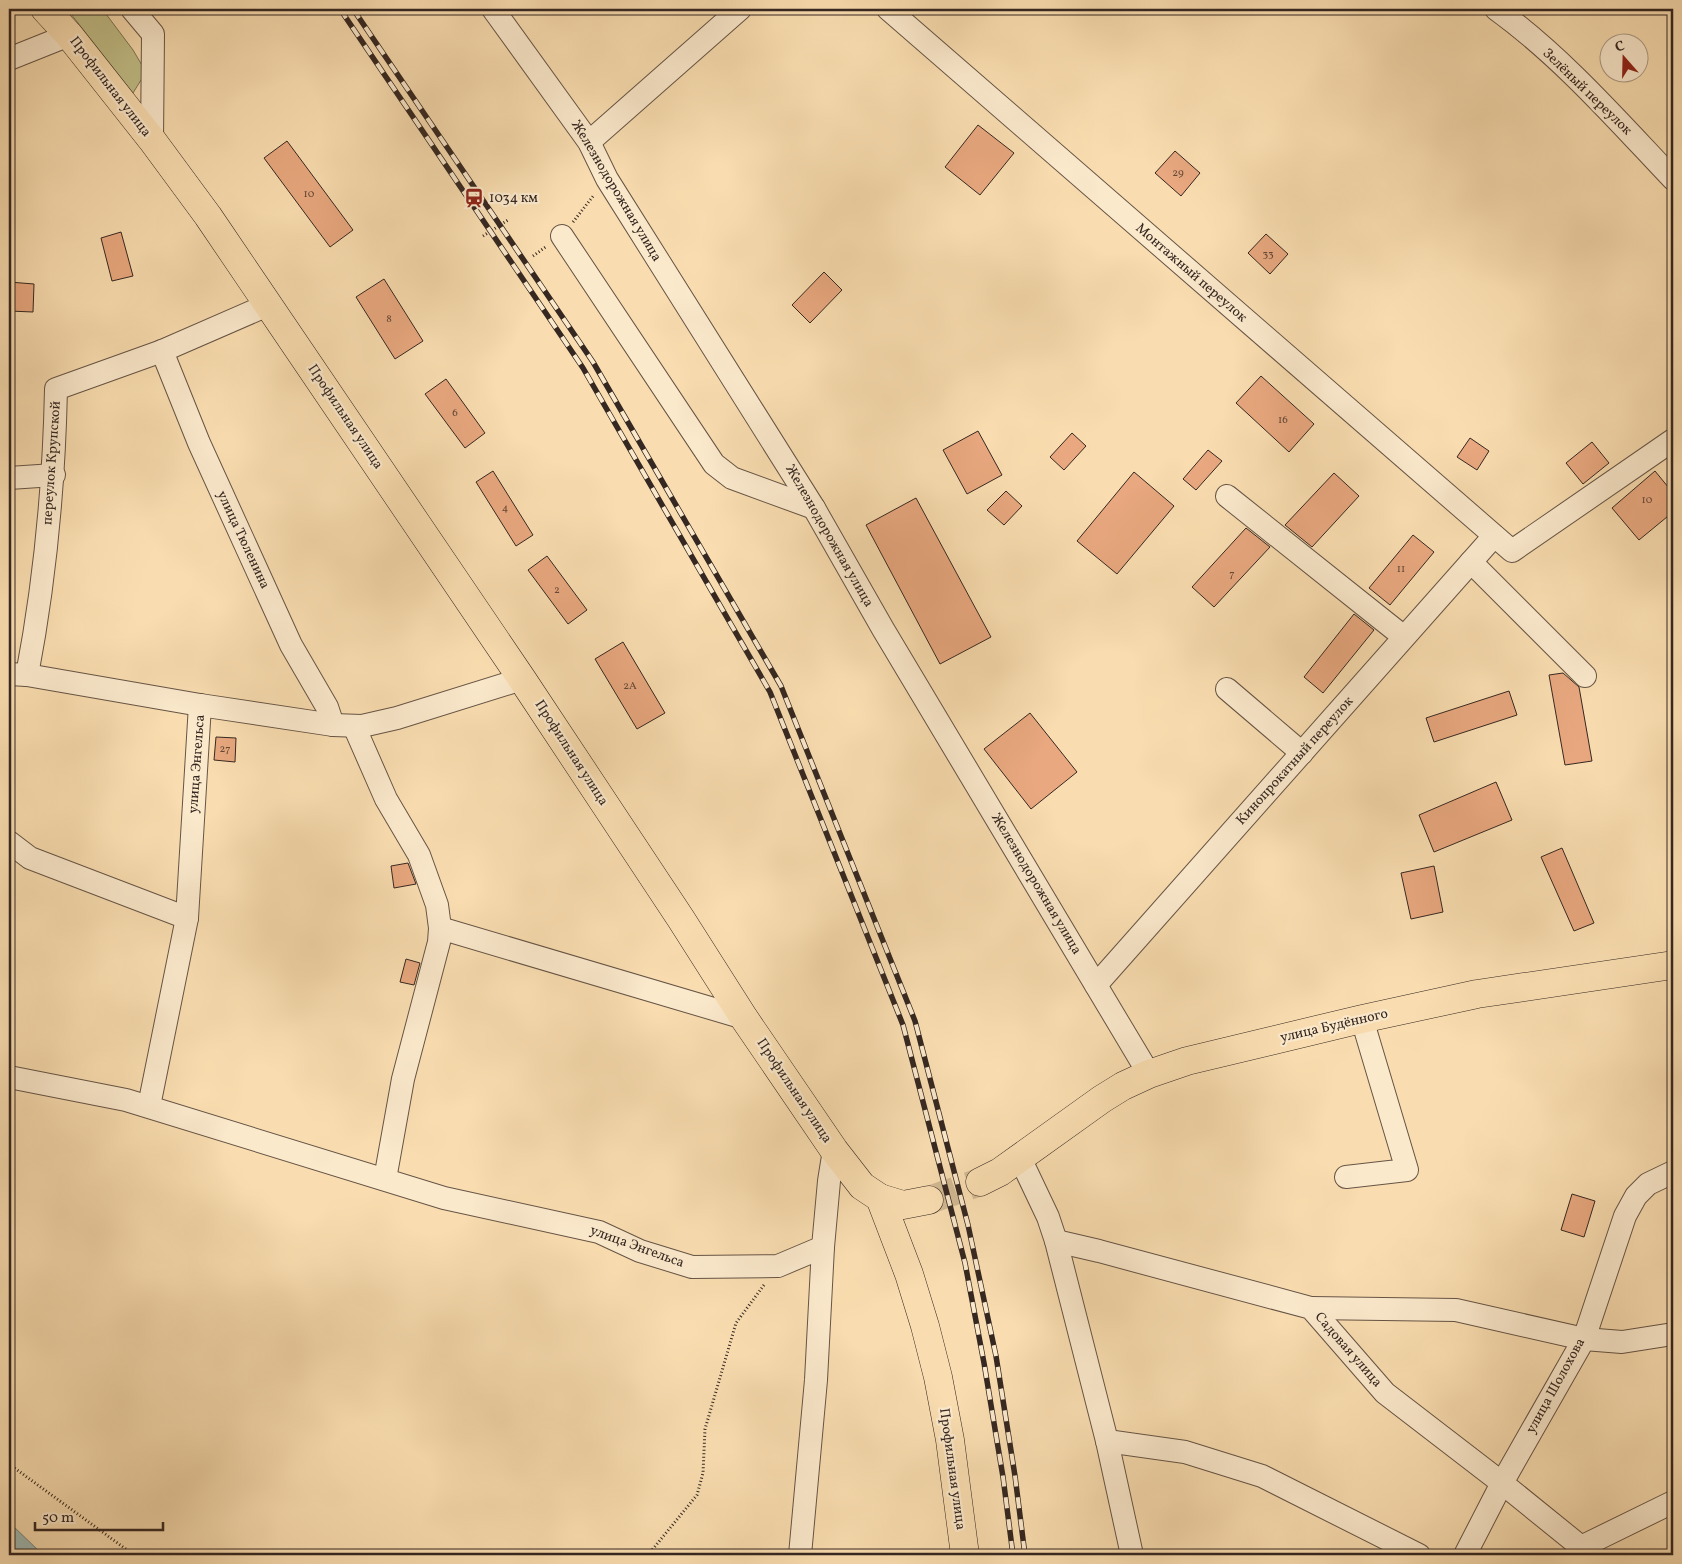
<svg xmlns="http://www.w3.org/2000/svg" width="1682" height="1564" font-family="Vollkorn,serif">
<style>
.green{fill:#c2bf88;stroke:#7c7354}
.water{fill:#a0bab4;stroke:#757f79}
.building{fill:#e9a87f;stroke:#352721}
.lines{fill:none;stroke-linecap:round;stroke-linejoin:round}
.major-tunnel{stroke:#d2b993;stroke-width:28;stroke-dasharray:28 14;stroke-linecap:butt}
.minor-casing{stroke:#665445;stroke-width:24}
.major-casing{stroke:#352721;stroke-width:29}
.path{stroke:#352721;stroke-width:3;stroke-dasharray:1 2.5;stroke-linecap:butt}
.minor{stroke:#fbe9cc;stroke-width:22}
.major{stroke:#f9ddb0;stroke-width:28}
.rail-casing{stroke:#352721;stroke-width:5.5}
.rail{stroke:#fbe9cc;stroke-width:4;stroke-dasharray:11;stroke-linecap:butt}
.labels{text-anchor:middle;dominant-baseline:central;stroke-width:4.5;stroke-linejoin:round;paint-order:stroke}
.number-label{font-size:11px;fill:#624738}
.street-label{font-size:14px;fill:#352721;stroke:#fbe9cc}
.poi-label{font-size:14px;fill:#352721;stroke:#fbe9cc;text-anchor:start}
</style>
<rect width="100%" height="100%" fill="#f9ddb0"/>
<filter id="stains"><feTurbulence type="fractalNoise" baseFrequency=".004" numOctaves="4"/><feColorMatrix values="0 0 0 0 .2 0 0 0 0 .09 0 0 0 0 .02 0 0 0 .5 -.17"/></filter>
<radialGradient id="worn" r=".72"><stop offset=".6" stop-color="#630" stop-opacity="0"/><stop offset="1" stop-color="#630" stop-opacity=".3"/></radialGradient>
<path class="green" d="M67,9H102L106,14L133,50L146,72L133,93Z"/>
<path class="water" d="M9,1522L43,1555H9Z"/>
<g class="building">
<path d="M978,125L1014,153L980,195L945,167Z"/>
<path d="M287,141L353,230L330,247L264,158Z"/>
<path d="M1175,151L1200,173L1181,196L1155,173Z"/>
<path d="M121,232L133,276L112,281L101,238Z"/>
<path d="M1266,234L1288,254L1270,274L1248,253Z"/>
<path d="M824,272L842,290L810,323L792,305Z"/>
<path d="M384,279L423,341L395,359L356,297Z"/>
<path d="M9,282L34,284L33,312L9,311Z"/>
<path d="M1261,376L1314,424L1289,452L1236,403Z"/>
<path d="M446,379L485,433L465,448L425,394Z"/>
<path d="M978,431L1002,475L967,494L943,450Z"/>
<path d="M1072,433L1086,446L1064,470L1050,457Z"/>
<path d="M1470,438L1489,451L1477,470L1457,457Z"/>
<path d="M1592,442L1609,463L1583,484L1566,463Z"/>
<path d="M1208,450L1222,461L1196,490L1183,479Z"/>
<path d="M493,471L533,535L516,546L476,482Z"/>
<path d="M1655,471L1673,493V512L1639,540L1612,508Z"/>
<path d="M1134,472L1174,506L1117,574L1077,541Z"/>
<path d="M1334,473L1359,496L1312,547L1285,525Z"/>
<path d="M1006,491L1022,506L1004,525L987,510Z"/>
<path d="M916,498L991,637L940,664L866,525Z"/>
<path d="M1246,528L1270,547L1214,607L1192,587Z"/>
<path d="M1413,535L1434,552L1390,605L1369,588Z"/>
<path d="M547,556L587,610L568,624L528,570Z"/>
<path d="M1354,614L1374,630L1323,693L1304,677Z"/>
<path d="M623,642L665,713L637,729L595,659Z"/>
<path d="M1563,673L1579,687L1592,761L1565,765L1549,675Z"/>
<path d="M1509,691L1517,715L1434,742L1426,718Z"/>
<path d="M1030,713L1077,772L1031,809L984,749Z"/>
<path d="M216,737L236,738L235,762L214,760Z"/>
<path d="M1496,782L1512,820L1434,852L1419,815Z"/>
<path d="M1562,848L1594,923L1574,931L1541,857Z"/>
<path d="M408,863L416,884L394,888L391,866Z"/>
<path d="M1434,866L1443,912L1411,919L1401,873Z"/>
<path d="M406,959L420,963L414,985L400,982Z"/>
<path d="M1572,1194L1595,1201L1584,1237L1561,1230Z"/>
</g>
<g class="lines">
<path class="major-tunnel" d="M929,1200L980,1182"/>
<defs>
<g id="minor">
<path d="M132,9L153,34L152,140"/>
<path d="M493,9L589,142L607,179L814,508L883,629L1149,1074"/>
<path d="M888,9L1512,551L1673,440"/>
<path d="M1496,9C1562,57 1617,120 1673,179"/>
<path d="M9,59L69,35"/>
<path d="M589,142L740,9"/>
<path d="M562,236L714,464L732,478L814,508"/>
<path d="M162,351L199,443L291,645L327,707L333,725"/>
<path d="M9,478L54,475"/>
<path d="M1227,496L1404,637"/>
<path d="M1471,562L1585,676"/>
<path d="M9,674L27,675L200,705L333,725L362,726L397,718L522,679"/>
<path d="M27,675C45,581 54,485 56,389L162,351L270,304"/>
<path d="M1227,689L1302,753"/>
<path d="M354,726L386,799L419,855L437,905L440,928L439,942L403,1079L385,1179"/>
<path d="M9,842L30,858L187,918"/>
<path d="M440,928L744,1018"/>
<path d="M1096,985L1494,536"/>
<path d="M9,1077L126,1100L444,1198L599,1232L640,1251L692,1267L778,1266L823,1247L829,1181L834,1150"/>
<path d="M149,1106L187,918L200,705"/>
<path d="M1019,1156L1048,1217L1056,1241L1107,1441L1132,1555"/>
<path d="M1346,1177L1407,1170L1362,1019"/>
<path d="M1056,1241L1099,1251L1311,1308L1385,1393L1502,1483L1591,1555"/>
<path d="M1311,1308L1456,1310L1584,1339L1622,1342L1673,1334"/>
<path d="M1107,1441L1185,1452L1262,1476L1419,1555"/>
<path d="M1581,1547L1673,1502"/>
<path d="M800,1555L816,1380L823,1247"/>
<path d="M1465,1555L1502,1483L1584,1339L1625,1216L1636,1196L1648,1184L1673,1172"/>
</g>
<g id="major">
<path d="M45,9L69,35L152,140L208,216L522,679L681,919L744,1018L834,1150L862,1186L880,1198L909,1274L925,1326L938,1377L950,1440L965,1555"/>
<path d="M980,1182L1000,1172L1102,1099L1123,1086L1149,1074L1187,1061L1362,1019L1477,994L1673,965"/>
<path d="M880,1198L903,1205L929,1200"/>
</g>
</defs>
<use href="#minor" class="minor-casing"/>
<use href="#major" class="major-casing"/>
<g class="path">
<path d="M573,222L594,195"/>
<path d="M483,236L508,220"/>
<path d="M533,256L547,246"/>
<path d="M9,1464L134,1555"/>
<path d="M648,1555L697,1495L703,1473L705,1429L736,1323L764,1285"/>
</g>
<use href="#minor" class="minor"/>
<use href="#major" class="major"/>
<defs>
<g id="rail">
<path d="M340,9L583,368L770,692L903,1025L965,1263L984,1363L1003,1477L1013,1555"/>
<path d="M353,9L593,362L781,686L915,1021L968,1225L996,1356L1015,1476L1025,1555"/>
</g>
</defs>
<use href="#rail" class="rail-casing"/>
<use href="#rail" class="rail"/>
</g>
<defs>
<symbol id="station-bare" viewBox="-9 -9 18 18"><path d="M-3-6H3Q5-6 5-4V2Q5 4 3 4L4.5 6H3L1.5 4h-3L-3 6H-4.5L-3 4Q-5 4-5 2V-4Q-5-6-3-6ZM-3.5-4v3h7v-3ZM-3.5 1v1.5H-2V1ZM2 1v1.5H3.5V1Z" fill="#8f2418" stroke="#fbe9cc" stroke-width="2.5" paint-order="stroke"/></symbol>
</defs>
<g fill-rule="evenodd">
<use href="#station-bare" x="460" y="184" width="28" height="28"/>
</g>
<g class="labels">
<g class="number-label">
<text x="1178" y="173">29</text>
<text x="309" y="194">10</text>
<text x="1268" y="254">33</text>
<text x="389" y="319">8</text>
<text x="455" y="413">6</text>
<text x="1283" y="420">16</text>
<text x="1647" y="500">10</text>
<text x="505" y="508">4</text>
<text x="1401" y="569">11</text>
<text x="1232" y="574">7</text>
<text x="557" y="590">2</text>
<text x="630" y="686">2А</text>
<text x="225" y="749">27</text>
</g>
<g class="street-label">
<text transform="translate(110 87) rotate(52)">Профильная улица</text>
<text transform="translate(1587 92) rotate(44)">Зелёный переулок</text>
<text transform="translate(616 191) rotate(59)">Железнодорожная улица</text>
<text transform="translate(1191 273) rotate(41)">Монтажный переулок</text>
<text transform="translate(345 417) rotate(56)">Профильная улица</text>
<text transform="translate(52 463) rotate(-86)">переулок Крупской</text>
<text transform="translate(829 536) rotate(60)">Железнодорожная улица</text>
<text transform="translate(243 540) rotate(65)">улица Тюленина</text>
<text transform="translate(571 753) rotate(57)">Профильная улица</text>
<text transform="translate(1295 761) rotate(-48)">Кинопрокатный переулок</text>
<text transform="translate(197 764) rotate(-86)">улица Энгельса</text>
<text transform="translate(1036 884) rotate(59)">Железнодорожная улица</text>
<text transform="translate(1334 1026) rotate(-13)">улица Будённого</text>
<text transform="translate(794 1091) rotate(56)">Профильная улица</text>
<text transform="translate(637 1247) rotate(20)">улица Энгельса</text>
<text transform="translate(1348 1350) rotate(49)">Садовая улица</text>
<text transform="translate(1556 1386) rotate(-61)">улица Шолохова</text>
<text transform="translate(952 1469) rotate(82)">Профильная улица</text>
</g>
<g class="poi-label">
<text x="489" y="198">1034 км</text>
</g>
</g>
<rect width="1682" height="1564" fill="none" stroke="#f9ddb0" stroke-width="30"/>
<rect x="10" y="10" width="1662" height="1544" fill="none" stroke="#352721" stroke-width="2.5"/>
<rect x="15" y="15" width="1652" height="1534" fill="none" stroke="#352721"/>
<g transform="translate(1624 58) rotate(340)"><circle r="24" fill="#fbe9cc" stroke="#ac9b88"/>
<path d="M0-4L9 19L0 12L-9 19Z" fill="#8f2418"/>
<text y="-8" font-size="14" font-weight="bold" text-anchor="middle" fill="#352721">С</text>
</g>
<path d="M35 1522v8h128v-8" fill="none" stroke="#352721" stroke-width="2.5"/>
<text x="42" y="1522" font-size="15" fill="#352721" stroke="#fbe9cc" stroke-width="4" paint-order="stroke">50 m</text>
<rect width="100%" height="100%" filter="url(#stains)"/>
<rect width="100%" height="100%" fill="url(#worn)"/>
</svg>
